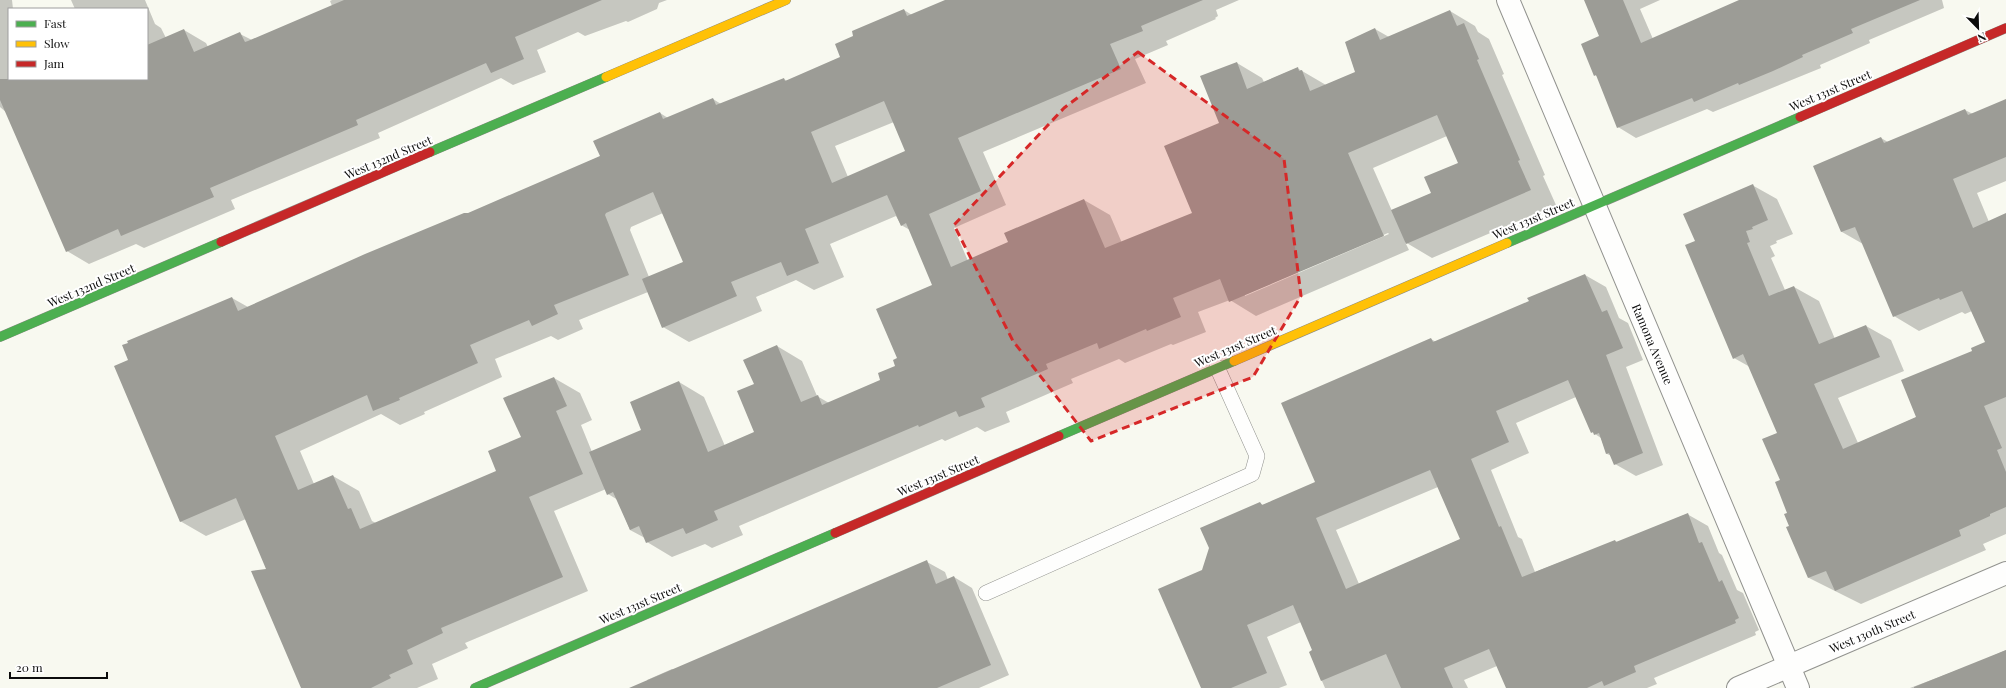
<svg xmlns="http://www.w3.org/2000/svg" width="2006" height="688" font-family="'Playfair Display',serif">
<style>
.shadow{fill:#0003;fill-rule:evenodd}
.building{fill:#9c9c96;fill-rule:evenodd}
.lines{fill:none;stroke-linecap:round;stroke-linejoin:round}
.lane-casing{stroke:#92938f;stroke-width:16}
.street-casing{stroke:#92938f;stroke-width:24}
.fast-casing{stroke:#898985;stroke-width:10}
.slow-casing{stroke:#898985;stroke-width:10}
.jam-casing{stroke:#898985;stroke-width:10}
.lane{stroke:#fefefd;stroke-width:15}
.street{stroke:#fefefd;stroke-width:22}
.fast{stroke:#4caf50;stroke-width:9}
.slow{stroke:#ffc107;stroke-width:9}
.jam{stroke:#c62828;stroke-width:9}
.marked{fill:#d62828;fill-opacity:0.2;stroke:#d62828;stroke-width:3;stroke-dasharray:8 5;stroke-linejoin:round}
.labels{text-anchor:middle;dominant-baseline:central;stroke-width:4;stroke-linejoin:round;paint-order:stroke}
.street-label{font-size:12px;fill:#0c0c0c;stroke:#fff}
</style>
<rect width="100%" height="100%" fill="#f8f9f0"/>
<g class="shadow">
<path d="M0,0H12L13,9H9V79H147V9H75L71,0H145L155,24L161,28L166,38L184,30L206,43L208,47L240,34L252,40L332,6L330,1L332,0H667L659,3L657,9L628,22L626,21L585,36L578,32L537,50L546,72L513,85L501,78L378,133L380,138L231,200L235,209L144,248L136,244L89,264L67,251L7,113L0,107Z"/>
<path d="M947,0H1239L1216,10L1218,16L1215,18L1216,19L1166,41L1168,45L1135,59L1146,83L983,152L1006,205L954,228L968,261L1010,243L1084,200L1110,215L1122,243L1194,214L1237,63L1262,78L1264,82L1297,68L1326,85L1357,72L1375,29L1389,37L1450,11L1475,26L1478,32L1489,39L1504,74L1502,75L1545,175L1543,176L1556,205L1432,258L1405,242L1409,250L1256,316L1230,300L1198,312L1206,332L1173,345L1171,344L1125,363L1119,359L1071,379L1073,383L1006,412L1010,422L985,432L977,427L945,441L942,439L739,526L743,535L712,548L705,544L672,557L647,542L645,538L630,530L618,500L608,494L606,489L554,511L588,591L465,643L468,648L432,664L438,679L417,688H302L268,570L246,519L206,536L180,521L130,360L232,298L248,307L548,180L601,156L660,113L668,118L713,99L721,104L784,79L787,81L842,58L855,36L904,10L912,15ZM894,122L907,152L848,177L835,146ZM1447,136L1459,164L1432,193L1392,211L1373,168ZM663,213L684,262L649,277L630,230L631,227ZM896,216L901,225L910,230L933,285L898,359L897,367L882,381L829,403L817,396L802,361L777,346L755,385V433L725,446L704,397L679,382L643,430L592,452L581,425L592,420L580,393L554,378L522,438L497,472L376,523L372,521L359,491L333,476L314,484L300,451L381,414L400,425L425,414L424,412L502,377L495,359L551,336L558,340L583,329L579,320L648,292L663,327L689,342L762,311L756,297L796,280L814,290L844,277L830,244ZM1388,233L1389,234L1245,296V294Z"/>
<path d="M1585,0H1660L1640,9L1653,39L1742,0H1942L1944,8L1869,40L1870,43L1820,65L1821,68L1713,112L1707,109L1636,138L1618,127L1598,77L1595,75L1601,37Z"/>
<path d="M2006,101V181L1977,193L1989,222L2006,214V534L1983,544L1986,550L1861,604L1809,578L1790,526L1781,481L1778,433L1750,367L1734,358L1696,241L1752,185L1777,199L1793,234L1776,241L1777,243L1770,246L1775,256L1771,258L1785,290L1794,287L1819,301L1835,339L1866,326L1891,340L1904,371L1838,398L1858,443L1917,417L1986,343L1972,311L1965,314L1962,312L1919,331L1894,316L1863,244L1842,232L1814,167L1881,138L1888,142L1965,110L1973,114Z"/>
<path d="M1585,275L1606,287L1619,318L1628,323L1643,360L1626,367L1663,465L1636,476L1615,464L1612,456L1607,454L1601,438L1592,432L1576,397L1516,423L1529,453L1491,470L1518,537L1522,539L1535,572L1615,541L1618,542L1687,514L1708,526L1719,553L1722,555L1737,590L1743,593L1759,630L1755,632L1756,635L1654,678L1657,684L1647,688H1507L1497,666L1464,680L1468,688H1325L1310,653L1314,651L1301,622L1267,637L1287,685L1279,688H1202L1203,571L1260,503L1263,505L1316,483L1431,339L1436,342L1530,302ZM1438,487L1461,539L1359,584L1336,530Z"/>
<path d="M927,562L945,572L948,580L954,577L972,588L1009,675L979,688H651L647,680L672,669L674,670Z"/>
<path d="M2006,650V688H1910L1979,662Z"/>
</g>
<g class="building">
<path d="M344,0H602L515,37L524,59L491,73L486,63L356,120L358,125L210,188L214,197L121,236L118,229L66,252L0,100V79H147V45L184,29L194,52L240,32L245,42L248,41Z"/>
<path d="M945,0H1203L1141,26L1143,31L1110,44L1121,69L958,138L981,191L929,214L951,267L1008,242L1004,233L1084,199L1105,248L1192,213L1164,146L1219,123L1200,76L1237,62L1247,89L1298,67L1299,71L1302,70L1310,91L1355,72L1345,42L1375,28L1380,40L1450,10L1457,26L1464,23L1479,59L1477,60L1520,160L1518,161L1531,190L1406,244L1391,210L1431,193L1424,177L1458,163L1437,115L1348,153L1384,236L1229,302L1220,279L1173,298L1181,317L1147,331L1146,329L1099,349L1097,343L1046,364L1048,369L981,398L985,407L959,417L956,411L919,427L918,425L714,511L718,520L686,534L683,528L646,543L639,526L630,530L613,492L607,495L589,452L641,430L630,402L679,381L708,452L754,432L737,391L754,384L743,360L777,345L801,402L818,395L822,405L880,380L878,373L895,366L893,360L897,358L876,309L932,285L906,223L901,226L887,195L805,229L819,263L787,276L781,262L731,282L737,296L662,328L642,279L683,262L653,192L606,213L605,215L629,275L554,305L558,314L532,326L529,320L470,345L478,363L399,398L400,400L373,411L367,395L275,436L298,490L333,475L348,509L351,508L360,529L496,471L488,451L521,437L503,398L554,377L567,406L556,411L583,474L529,497L563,577L441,628L443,633L407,650L413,664L389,675L391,678L371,688H301L251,571L266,569L236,498L180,522L114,366L128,360L122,345L128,343L127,341L232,297L238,311L365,254L464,213H468L600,156L593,141L660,112L663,119L713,98L716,105L784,78L785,81L840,57L835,44L853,36L852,31L904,9L907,16ZM884,101L905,151L832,183L811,132Z"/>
<path d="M1584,0H1623L1641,43L1739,0H1920L1851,29L1853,33L1802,55L1803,57L1773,71L1739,85L1738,83L1694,102L1692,98L1617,128L1596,75L1594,76L1581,44L1599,36Z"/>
<path d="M2006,99V157L1953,179L1973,228L2006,213V397L1984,406L2002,448L1997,450L2006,472V507L1990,514V516L1959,530L1961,536L1835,591L1826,571L1808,578L1786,527L1789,526L1784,514L1787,513L1775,482L1780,480L1762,439L1777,433L1743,354L1733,359L1685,245L1695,241L1683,214L1753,184L1768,220L1752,227L1753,229L1746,231L1750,242L1747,243L1769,296L1794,286L1819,344L1866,325L1880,357L1814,384L1843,449L1916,417L1901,380L1972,351L1971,348L1985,342L1962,291L1940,300L1939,298L1893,317L1855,227L1841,232L1813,166L1881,137L1884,143L1965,109L1968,115Z"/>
<path d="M1585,274L1602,312L1607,310L1623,348L1606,355L1643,453L1614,465L1609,453L1606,454L1599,433L1594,435L1593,432L1591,433L1568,380L1496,411L1509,442L1471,459L1499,527L1501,526L1522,577L1615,540L1616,542L1688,513L1699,543L1702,542L1719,582L1722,580L1739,618L1735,620L1736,623L1634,666L1636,672L1604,686L1602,681L1587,688H1506L1489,649L1444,668L1453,688H1401L1386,654L1321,681L1309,652L1312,650L1293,605L1247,625L1267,673L1231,688H1201L1158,589L1202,570L1209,548L1200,528L1260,502L1262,505L1315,482L1281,403L1431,338L1433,342L1529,301L1527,298ZM1430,470L1460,539L1346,589L1316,518Z"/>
<path d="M927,560L936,584L954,576L991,665L937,688H629Z"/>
<path d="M2006,650V688H1914V687Z"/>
</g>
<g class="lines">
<defs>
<path id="lane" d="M986,593L1252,474L1257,456L1217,367"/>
<g id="street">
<path d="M1508,0L1798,688"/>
<path d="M1738,688L2006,573"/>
</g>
<g id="fast">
<path d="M430,152L606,77"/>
<path d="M1507,243L1800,117"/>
<path d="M0,337L221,242"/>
<path d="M1059,436L1234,361"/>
<path d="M475,688L835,533"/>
</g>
<g id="slow">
<path d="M606,77L786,0"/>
<path d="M1234,361L1507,243"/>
</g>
<g id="jam">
<path d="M1800,117L2006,28"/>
<path d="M221,242L430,152"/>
<path d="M835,533L1059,436"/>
</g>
</defs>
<use href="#lane" class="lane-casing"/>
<use href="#street" class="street-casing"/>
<use href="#fast" class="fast-casing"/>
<use href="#slow" class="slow-casing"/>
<use href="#jam" class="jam-casing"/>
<use href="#lane" class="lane"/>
<use href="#street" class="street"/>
<use href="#fast" class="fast"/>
<use href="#slow" class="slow"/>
<use href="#jam" class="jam"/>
</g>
<path class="marked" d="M1138,52L1284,159L1301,296L1253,377L1091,441L1013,341L954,225L1064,108Z"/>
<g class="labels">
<g class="street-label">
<text transform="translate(1830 90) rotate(-23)">West 131st Street</text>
<text transform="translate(388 157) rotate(-23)">West 132nd Street</text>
<text transform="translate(1533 218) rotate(-23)">West 131st Street</text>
<text transform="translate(91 285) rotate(-23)">West 132nd Street</text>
<text transform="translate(1653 344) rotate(67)">Ramona Avenue</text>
<text transform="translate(1235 346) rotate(-23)">West 131st Street</text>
<text transform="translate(938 475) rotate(-23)">West 131st Street</text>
<text transform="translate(640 603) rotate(-23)">West 131st Street</text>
<text transform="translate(1872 631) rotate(-23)">West 130th Street</text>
</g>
</g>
<rect x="8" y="8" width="140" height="72" fill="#ffffff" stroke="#9e9e9e"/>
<rect x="16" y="21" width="20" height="6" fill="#4caf50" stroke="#9e9e9e"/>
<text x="44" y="28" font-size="12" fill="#0c0c0c">Fast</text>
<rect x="16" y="41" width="20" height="6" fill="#ffc107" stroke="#9e9e9e"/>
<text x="44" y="48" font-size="12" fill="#0c0c0c">Slow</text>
<rect x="16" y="61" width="20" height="6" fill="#c62828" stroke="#9e9e9e"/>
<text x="44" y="68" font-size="12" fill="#0c0c0c">Jam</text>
<g transform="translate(1978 28) rotate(157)" stroke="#ffffff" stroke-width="3" paint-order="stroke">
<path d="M0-3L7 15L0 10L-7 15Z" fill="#0c0c0c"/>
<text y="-6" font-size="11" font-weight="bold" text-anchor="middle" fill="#0c0c0c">N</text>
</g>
<path d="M10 672v6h97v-6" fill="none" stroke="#0c0c0c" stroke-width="2"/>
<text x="16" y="672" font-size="12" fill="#0c0c0c" stroke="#ffffff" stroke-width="3" paint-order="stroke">20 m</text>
</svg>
